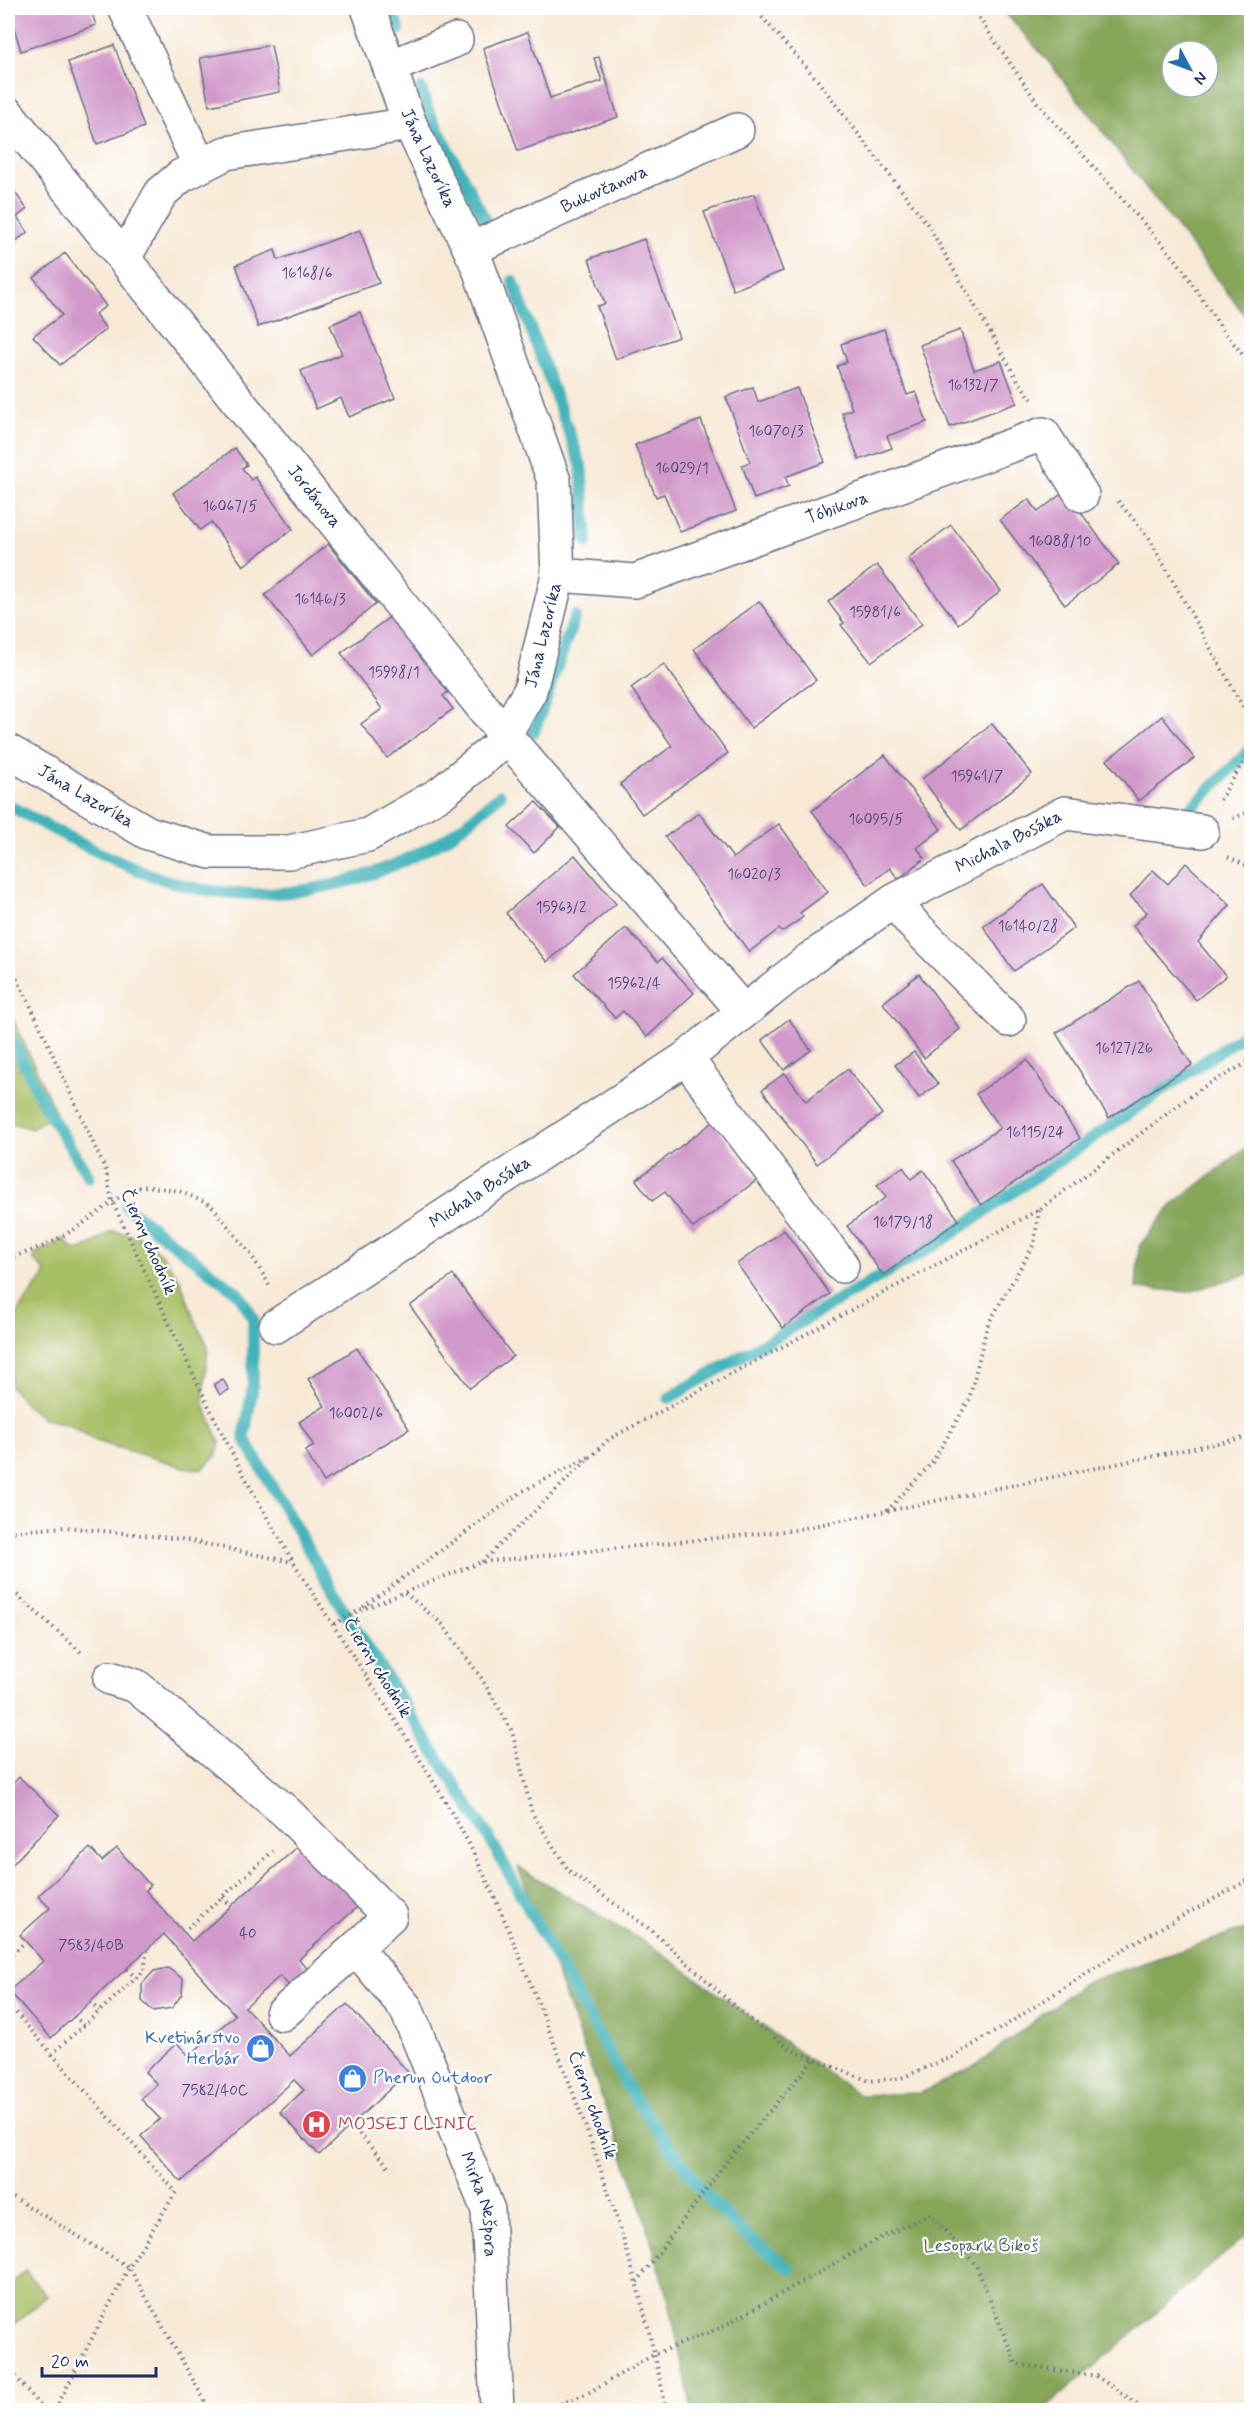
<svg xmlns="http://www.w3.org/2000/svg" width="1259" height="2418" font-family="Mynerve,sans-serif">
<style>
.green{fill:#a7be63;stroke:#617660;stroke-width:1.5}
.forest{fill:#85a559;stroke:#506a5c;stroke-width:1.5;fill-rule:evenodd}
.lines{fill:none;stroke-linecap:round;stroke-linejoin:round}
.stream{stroke:#41b2b9;stroke-width:12}
.building{fill:#d199ca}
.minor-casing{stroke:#687088;stroke-width:36}
.path{stroke:#687088;stroke-width:4;stroke-dasharray:1.5 4.5;stroke-linecap:butt}
.minor{stroke:#fff;stroke-width:33}
.labels{text-anchor:middle;dominant-baseline:central;stroke-width:4.5;stroke-linejoin:round;paint-order:stroke}
.number-label{font-size:15px;fill:#484a79}
.street-label{font-size:18px;fill:#1b2f5e;stroke:#fff}
.shop-label{font-size:18px;fill:#366cbe;stroke:#fff;text-anchor:end}
.health-label{font-size:18px;fill:#be3a42;stroke:#fff;text-anchor:start}
.park-label{font-size:18px;fill:#4c6160;stroke:#fff}
</style>
<rect width="100%" height="100%" fill="#fff"/>
<filter id="ink" filterUnits="userSpaceOnUse"><feTurbulence type="fractalNoise" baseFrequency=".0167" numOctaves="2"/><feDisplacementMap in="SourceGraphic" scale="12" xChannelSelector="R" yChannelSelector="G"/><feConvolveMatrix kernelMatrix="1 2 1 2 8 2 1 2 1" color-interpolation-filters="sRGB"/></filter>
<filter id="wash" filterUnits="userSpaceOnUse"><feTurbulence type="fractalNoise" baseFrequency=".008" numOctaves="4" result="noise"/><feDisplacementMap in="SourceGraphic" scale="24" xChannelSelector="R" yChannelSelector="G"/><feGaussianBlur stdDeviation="1.35" result="paint"/><feColorMatrix in="noise" values="0 0 0 0 0 0 0 0 0 0 0 0 0 0 0 0 0 1.4 0 .05"/><feComposite in="paint" operator="in"/></filter>
<g filter="url(#wash)">
<rect width="100%" height="100%" fill="#f7e9d6"/>
<g class="green">
<path d="M8,1008L57,1116L41,1122L32,1129L8,1122Z"/>
<path d="M113,1231L140,1237L163,1256L180,1280L194,1318L208,1346L203,1402L220,1443L216,1456L202,1469L184,1467L96,1441L71,1425L44,1419L27,1406L11,1387L9,1341L16,1314L44,1276V1270L34,1260L35,1254L64,1239L73,1249L82,1250Z"/>
<path d="M25,2271L47,2296L8,2330V2281L10,2283Z"/>
</g>
<g class="forest">
<path d="M1001,8H1251V323L1048,61ZM1172,51H1208V87H1172Z"/>
<path d="M1251,1144V1273L1189,1292L1136,1288L1139,1246L1173,1204Z"/>
<path d="M518,1867L654,1948L859,2095L921,2093L978,2064L1084,1983L1251,1927V2231L1043,2410H692L669,2302L638,2197Z"/>
</g>
<g class="lines">
<g class="stream">
<path d="M390,8L399,30"/>
<path d="M421,89L429,112L486,222"/>
<path d="M513,281L581,465L587,542"/>
<path d="M534,732L575,616"/>
<path d="M8,805C66,836 147,883 212,891C292,902 375,881 443,840C463,828 482,810 500,795"/>
<path d="M1181,818L1252,748"/>
<path d="M8,1031L44,1105L89,1177"/>
<path d="M126,1207L239,1294L253,1318V1385L244,1438L338,1601L491,1841L632,2095L704,2193L742,2232L790,2269"/>
<path d="M669,1398L943,1240L1252,1029"/>
</g>
</g>
<g id="blocks">
<g class="building">
<path d="M8,8H90L96,25L21,51Z"/>
<path d="M528,32L550,98L602,81L594,58L599,57L618,117L518,151L483,48Z"/>
<path d="M114,45L144,127L97,144L68,62Z"/>
<path d="M271,45L280,92L209,106L200,58Z"/>
<path d="M8,183L27,209L17,217L28,232L8,247Z"/>
<path d="M754,194L783,271L733,290L704,212Z"/>
<path d="M360,230L379,283L258,327L236,265L275,250L278,260Z"/>
<path d="M644,239L679,337L616,359L597,306L605,304L589,259Z"/>
<path d="M65,253L106,306L95,314L106,329L60,365L33,336L62,315L34,278Z"/>
<path d="M360,312L395,398L349,417L341,398L316,409L301,371L342,354L330,325Z"/>
<path d="M884,329L907,395L916,392L927,422L887,436L892,448L859,460L842,413L852,409L837,366L847,362L841,344Z"/>
<path d="M960,330L974,370L1001,361L1017,403L950,427L920,345Z"/>
<path d="M753,387L758,402L797,388L825,462L785,477L789,486L754,499L742,465L750,462L726,397Z"/>
<path d="M701,420L736,511L680,532L664,494L656,497L635,445Z"/>
<path d="M235,448L247,465L242,468L251,480L255,477L293,529L243,566L211,522L200,530L173,493Z"/>
<path d="M1065,491L1119,564L1065,605L1000,520L1029,499L1038,512Z"/>
<path d="M951,525L1001,591L958,624L908,558Z"/>
<path d="M328,544L376,604L313,655L265,595Z"/>
<path d="M877,565L922,624L871,662L841,625L844,623L828,602Z"/>
<path d="M759,601L816,680L751,728L694,649Z"/>
<path d="M391,616L448,692L443,696L453,709L387,758L361,724L382,709L341,653Z"/>
<path d="M664,664L728,753L642,814L620,784L672,746L631,688Z"/>
<path d="M1162,716L1194,758L1139,801L1107,760Z"/>
<path d="M992,724L1032,774L961,830L922,779Z"/>
<path d="M885,755L941,829L917,848L925,858L898,879L890,868L868,885L812,811Z"/>
<path d="M536,802L560,827L534,853L509,827Z"/>
<path d="M699,813L733,858L779,824L828,892L800,913L803,917L782,932L779,929L749,952L665,837Z"/>
<path d="M575,855L616,904L547,962L506,913Z"/>
<path d="M1186,863L1230,905L1198,942L1226,976L1196,1000L1133,926L1147,912L1130,896L1153,870L1168,884Z"/>
<path d="M1043,884L1074,928L1014,971L983,926Z"/>
<path d="M626,928L658,962L662,958L694,993L647,1037L623,1011L615,1018L574,974Z"/>
<path d="M919,974L960,1029L924,1058L883,1003Z"/>
<path d="M1139,981L1192,1065L1109,1118L1056,1033Z"/>
<path d="M789,1019L811,1050L784,1070L762,1040Z"/>
<path d="M914,1052L938,1084L919,1098L895,1065Z"/>
<path d="M1027,1060L1080,1138L981,1205L951,1161L1000,1128L976,1094Z"/>
<path d="M848,1069L882,1114L817,1164L762,1090L785,1073L806,1101Z"/>
<path d="M713,1122L757,1180L693,1228L665,1192L652,1201L636,1180Z"/>
<path d="M903,1167L911,1179L923,1170L959,1220L883,1275L847,1226L886,1197L877,1185Z"/>
<path d="M784,1230L830,1294L783,1328L737,1264Z"/>
<path d="M453,1275L513,1356L470,1388L410,1306Z"/>
<path d="M357,1348L409,1429L324,1482L305,1451L314,1446L299,1422L325,1406L308,1379Z"/>
<path d="M223,1379L229,1390L220,1395L214,1384Z"/>
<path d="M19,1777L59,1815L8,1869V1789Z"/>
<path d="M305,1840L362,1903L299,1959L315,1978L297,1994L280,1976L245,2007L290,2056L347,2004L408,2072L319,2155L280,2112L304,2090L294,2080L181,2182L141,2136L160,2119L141,2099L157,2084L145,2072L177,2043L189,2056L235,2015L164,1934L51,2038L9,1991L43,1961L20,1935L50,1908L38,1896L90,1848L102,1861L117,1848L150,1885L146,1891L192,1941Z"/>
<path d="M168,1968L183,1979L182,1994L172,2008L153,2011L142,2001V1984L154,1971Z"/>
</g>
</g>
</g>
<g filter="url(#ink)">
<use href="#blocks" fill-opacity="0" stroke="#687088" stroke-width="1.5"/>
<g class="lines">
<defs>
<g id="minor">
<path d="M125,8L200,166"/>
<path d="M390,67L456,40"/>
<path id="s1" d="M8,114L505,735L743,1011"/>
<path id="s2" d="M471,249L737,130"/>
<path d="M124,258L161,193L181,176L226,153L410,124"/>
<path id="s3" d="M558,575L635,581L1043,434L1082,495"/>
<path id="s4" d="M8,751L148,833L210,852H289L368,835L441,793L497,747L530,691L558,575L554,481L478,266L410,124L368,8"/>
<path id="s5" d="M894,901L1065,813L1202,831"/>
<path d="M686,1058L842,1266"/>
<path id="s6" d="M276,1326L686,1058L810,959L894,901L912,923L1009,1020"/>
<path d="M110,1678L136,1686L286,1812L390,1916L356,1948"/>
<path id="s7" d="M282,2014L356,1948L406,2008L488,2210L497,2410"/>
</g>
</defs>
<use href="#minor" class="minor-casing"/>
<g class="path">
<path d="M754,8L818,81L928,225L1020,384L1032,399"/>
<path d="M972,8L1039,105L1177,261L1222,329L1252,366"/>
<path d="M1118,501L1149,538L1252,723"/>
<path d="M1220,800L1252,748"/>
<path d="M1233,818L1252,811"/>
<path d="M1228,857L1252,868"/>
<path d="M8,963L27,998L106,1171L112,1201C160,1302 205,1406 259,1503C321,1615 399,1718 461,1829C494,1890 519,1955 545,2020C595,2147 641,2276 666,2410"/>
<path d="M8,1259L47,1245L78,1227L129,1190L147,1186L179,1191L211,1205L252,1256L271,1288"/>
<path d="M887,1511L932,1463L969,1400L987,1326L1034,1244L1039,1210"/>
<path d="M8,1532L65,1527L181,1539L292,1562"/>
<path d="M482,1562L609,1439L1039,1210L1200,1089L1252,1060"/>
<path d="M8,1587L83,1654"/>
<path d="M405,1593L442,1624L482,1679L512,1731L532,1813L569,1871L651,1930L748,2018L792,2050L869,2081L901,2078L952,2057L1003,2027L1130,1945L1252,1878"/>
<path d="M363,1607L523,1491L589,1457"/>
<path d="M334,1624L358,1611L481,1562L794,1530L1252,1436"/>
<path d="M223,1897L231,1906"/>
<path d="M188,1928L273,1851"/>
<path d="M8,1958L26,1941"/>
<path d="M127,1969L136,1978"/>
<path d="M90,2002L99,2011"/>
<path d="M8,2004L52,2054L144,1971L147,1951"/>
<path d="M74,2016L83,2025"/>
<path d="M52,2054L176,2192L129,2267L55,2410"/>
<path d="M351,2125L390,2168"/>
<path d="M8,2194L129,2267L210,2410"/>
<path d="M637,2282L728,2160L814,2059"/>
<path d="M8,2367L43,2410"/>
<path d="M544,2410L586,2394L655,2354L720,2328L882,2237L930,2214L976,2265L1016,2364L1096,2376L1136,2403L1141,2410"/>
<path d="M1245,2410L1252,2402"/>
</g>
<use href="#minor" class="minor"/>
</g>
</g>
<defs>
<symbol id="shop-disc" viewBox="-11 -11 22 22"><circle r="9.5" fill="#3f7fe0" stroke="#fff"/><path d="M-5-2.5h2.3a2.7 3.5 0 0 1 5.4 0H5L5.5 6h-11ZM-1.5-2.5h3a1.5 2.3 0 0 0-3 0Z" fill="#fff"/></symbol>
<symbol id="hospital-disc" viewBox="-11 -11 22 22"><circle r="9.5" fill="#e0444e" stroke="#fff"/><path d="M-5-5h3v3.5h4V-5h3V5h-3V1.5h-4V5h-3Z" fill="#fff"/></symbol>
</defs>
<g fill-rule="evenodd">
<use href="#shop-disc" x="244" y="2032" width="33" height="33"/>
<use href="#shop-disc" x="336" y="2062" width="33" height="33"/>
<use href="#hospital-disc" x="300" y="2108" width="33" height="33"/>
</g>
<g class="labels">
<g class="number-label">
<text x="307" y="274">16168/6</text>
<text x="973" y="386">16132/7</text>
<text x="776" y="432">16070/3</text>
<text x="682" y="469">16029/1</text>
<text x="230" y="507">16067/5</text>
<text x="1060" y="542">16088/10</text>
<text x="320" y="600">16146/3</text>
<text x="875" y="613">15981/6</text>
<text x="394" y="673">15998/1</text>
<text x="977" y="777">15961/7</text>
<text x="876" y="820">16095/5</text>
<text x="754" y="875">16020/3</text>
<text x="561" y="908">15963/2</text>
<text x="1028" y="927">16140/28</text>
<text x="634" y="984">15962/4</text>
<text x="1124" y="1049">16127/26</text>
<text x="1035" y="1133">16115/24</text>
<text x="903" y="1223">16179/18</text>
<text x="356" y="1414">16002/6</text>
<text x="248" y="1934">40</text>
<text x="91" y="1946">7583/40B</text>
<text x="215" y="2091">7582/40C</text>
</g>
<g class="street-label">
<text transform="translate(428 158) rotate(65)">Jána Lazoríka</text>
<text stroke="none"><textPath href="#s2" startOffset="146">Bukovčanova</textPath></text>
<text stroke="none"><textPath href="#s1" startOffset="490">Jordánova</textPath></text>
<text stroke="none"><textPath href="#s3" startOffset="292">Tóbikova</textPath></text>
<text stroke="none"><textPath href="#s4" startOffset="666">Jána Lazoríka</textPath></text>
<text stroke="none"><textPath href="#s4" startOffset="90">Jána Lazoríka</textPath></text>
<text stroke="none"><textPath href="#s5" startOffset="129">Michala Bosáka</textPath></text>
<text stroke="none"><textPath href="#s6" startOffset="244">Michala Bosáka</textPath></text>
<text transform="translate(148 1242) rotate(66)">Čierny chodník</text>
<text transform="translate(377 1668) rotate(58)">Čierny chodník</text>
<text transform="translate(592 2105) rotate(70)">Čierny chodník</text>
<text stroke="none"><textPath href="#s7" startOffset="388">Mirka Nešpora</textPath></text>
</g>
<g class="shop-label">
<text x="240" y="2038">Kvetinárstvo<tspan x="240" dy="21">Herbár</tspan></text>
<text x="373" y="2078" text-anchor="start">Pherun Outdoor</text>
</g>
<g class="health-label">
<text x="338" y="2124">MOJSEJ CLINIC</text>
</g>
<g class="park-label">
<text x="981" y="2246">Lesopark Bikoš</text>
</g>
</g>
<rect width="1259" height="2418" fill="none" stroke="#fff" stroke-width="30"/>
<g transform="translate(1190 69) rotate(131)"><circle r="28" fill="#ffffff" stroke="#a4acbf" stroke-width="1.5"/>
<path d="M0-4.5L10 22L0 15L-10 22Z" fill="#1f6fb2"/>
<text y="-9" font-size="16" font-weight="bold" text-anchor="middle" fill="#1b2f5e">N</text>
</g>
<path d="M42 2367v9h114v-9" fill="none" stroke="#1b2f5e" stroke-width="3"/>
<text x="51" y="2367" font-size="18" fill="#1b2f5e" stroke="#ffffff" stroke-width="4.5" paint-order="stroke">20 m</text>
</svg>
